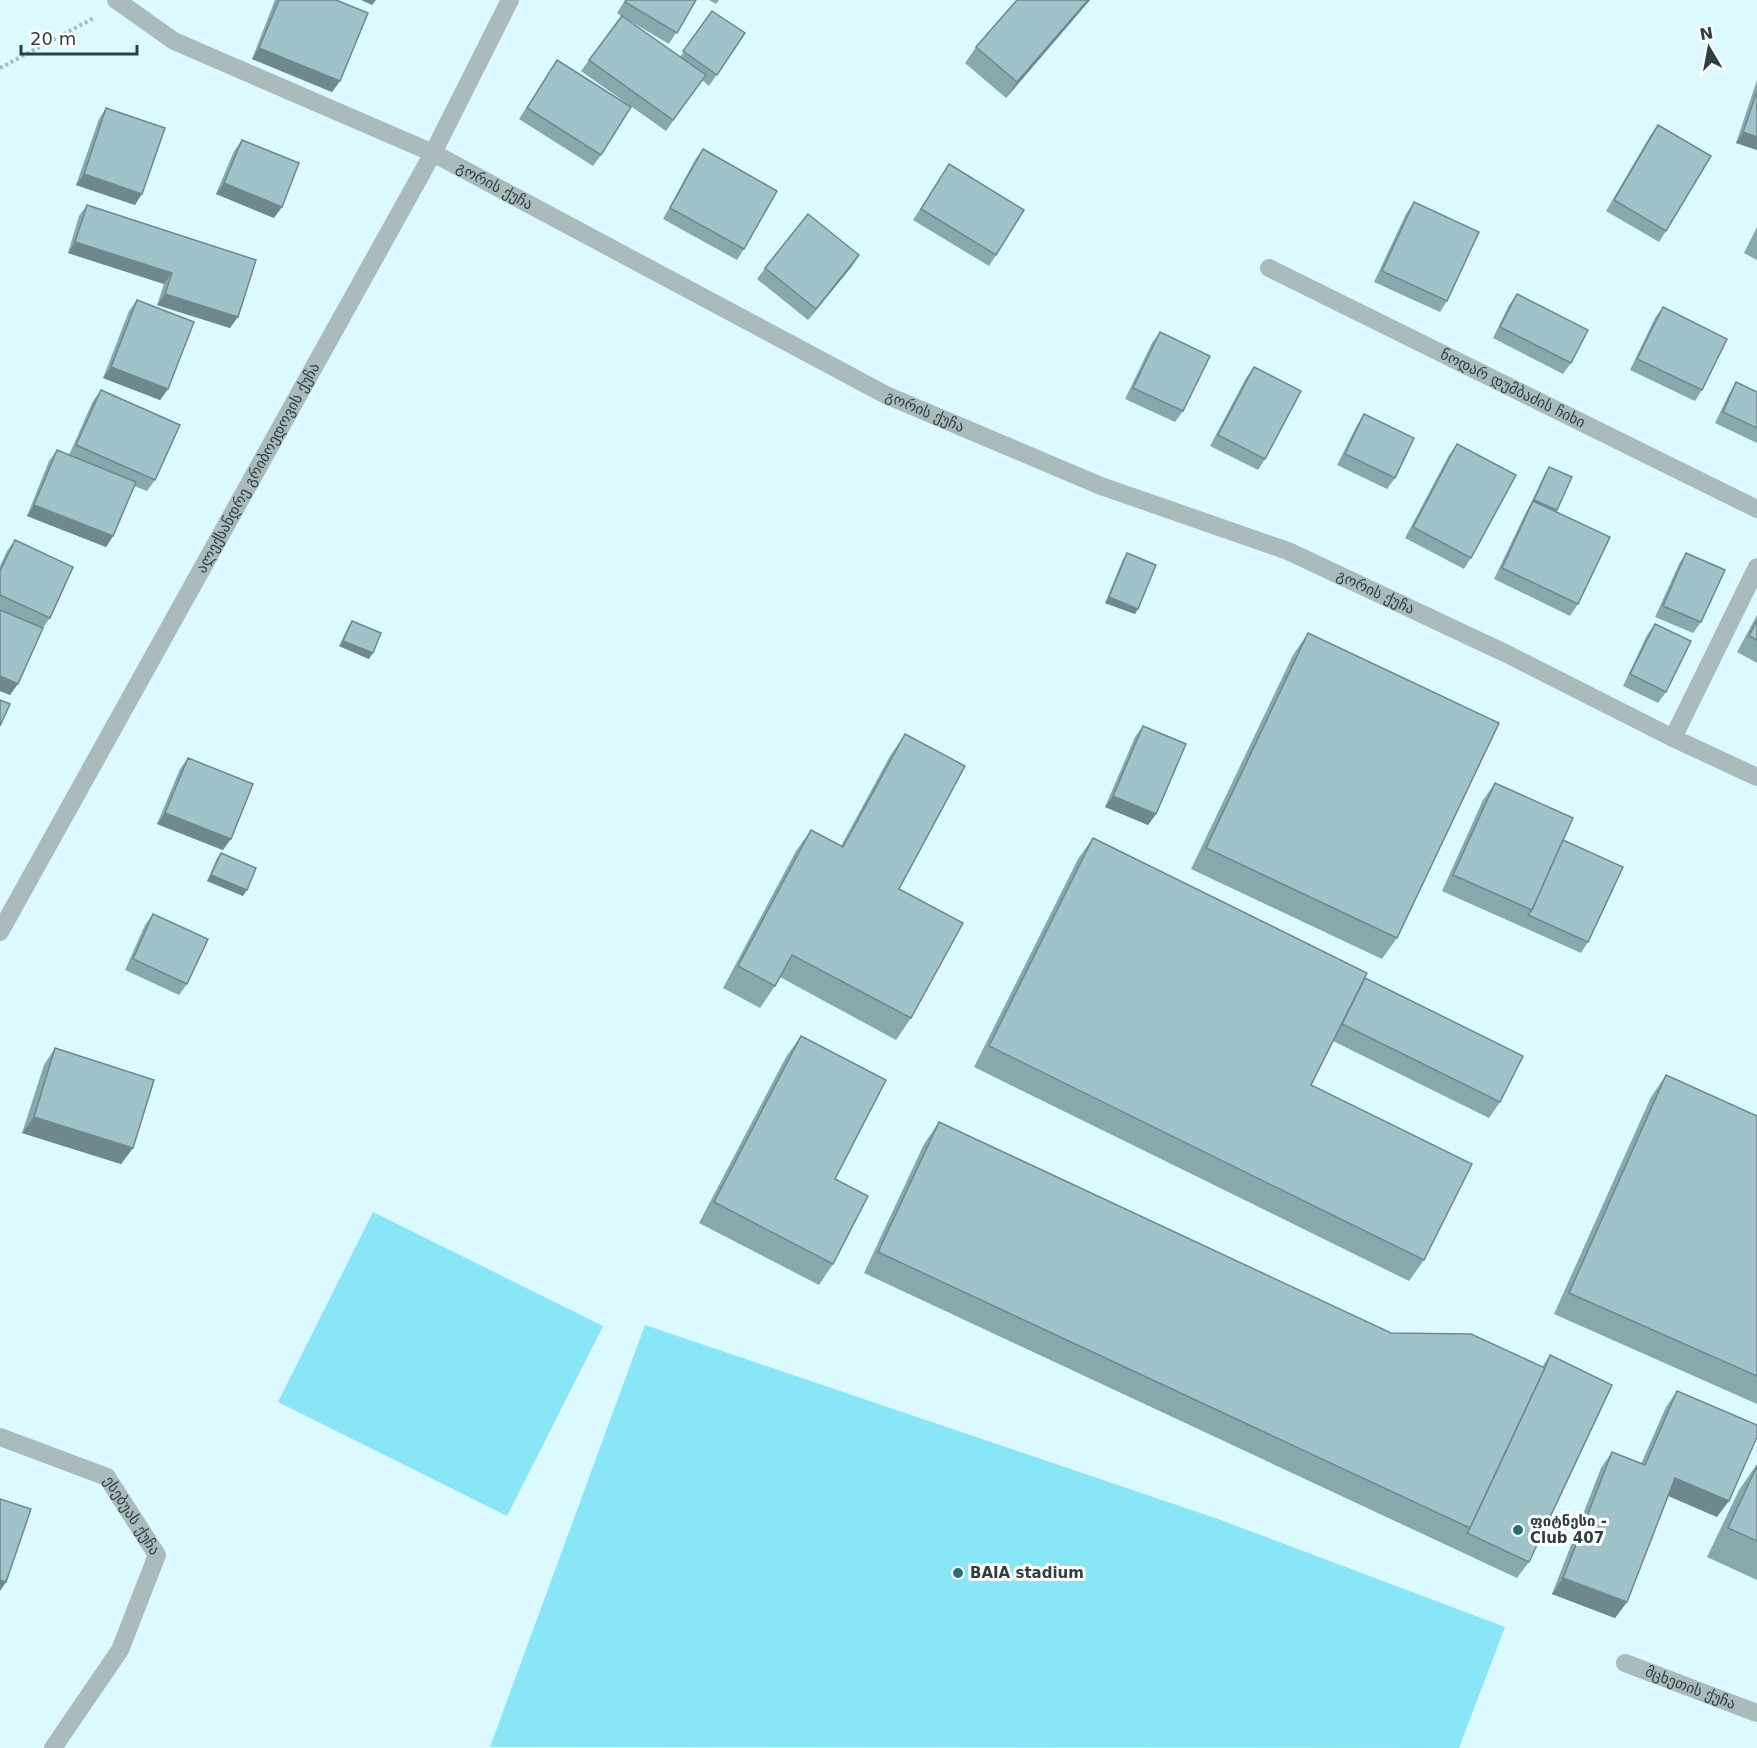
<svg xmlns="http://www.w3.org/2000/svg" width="1757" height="1748" font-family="'DejaVu Sans','Noto Sans Georgian',sans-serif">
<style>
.green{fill:#88e6f7}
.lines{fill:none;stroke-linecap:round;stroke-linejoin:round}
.path{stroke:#a4bcc1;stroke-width:4;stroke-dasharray:3 3;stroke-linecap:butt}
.street{stroke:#aababd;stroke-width:18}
.wall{fill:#89a8ad}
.shaded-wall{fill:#6f888d}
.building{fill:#9fc3c9;stroke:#6f888d;stroke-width:1.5}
.poi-dot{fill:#256d79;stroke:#fff;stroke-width:2}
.labels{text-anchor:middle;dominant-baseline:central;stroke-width:6;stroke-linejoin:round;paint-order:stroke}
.street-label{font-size:15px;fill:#2f3e41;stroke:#fff}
.poi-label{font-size:15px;font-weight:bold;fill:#2f3e41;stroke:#fff;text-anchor:start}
</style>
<rect width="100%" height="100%" fill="#dcf9ff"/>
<g class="green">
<path d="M373,1212L603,1326L507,1516L278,1402Z"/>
<path d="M645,1325L1218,1519L1505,1627L1459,1748L490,1747Z"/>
</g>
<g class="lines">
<path class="path" d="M0,68L94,18"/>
<g class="street">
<path id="s1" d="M116,0L174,41L433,153L886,395L1101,486L1288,551L1507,654L1673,738L1757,777"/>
<path id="s2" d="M1269,268L1757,509"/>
<path d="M1673,738L1757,567"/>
<path id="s3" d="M0,932L433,153L510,0"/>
<path id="s4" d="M0,1437L107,1477L157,1555L120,1650L53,1748"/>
<path id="s5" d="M1625,1663L1757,1713"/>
</g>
</g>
<g class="wall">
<path d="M275,0H336L340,81L332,92L252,59Z"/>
<path d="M625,0H696L669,44L625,18L680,57L712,11L745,33L709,86L702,80L666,131L581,71L621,16L617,13Z"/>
<path d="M709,0H719L716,4Z"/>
<path d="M1017,0H1090L1006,98L965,63L976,47Z"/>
<path d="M557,60L601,155L593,166L519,119Z"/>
<path d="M1757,80V150L1736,143Z"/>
<path d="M106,108L135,205L76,185L99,119Z"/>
<path d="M1658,125L1666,231L1659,242L1606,211L1650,136Z"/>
<path d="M242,140L274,218L216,194L234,151Z"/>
<path d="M703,149L744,249L737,260L663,219L695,160Z"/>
<path d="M949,164L996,255L989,266L913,220Z"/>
<path d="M1414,202L1447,301L1440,312L1374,282L1406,214Z"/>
<path d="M87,205L256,260L230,328L157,305L164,284L68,253L79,216Z"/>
<path d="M1757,227V260L1744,253Z"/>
<path d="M859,255L852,266L808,320L757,279L765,268Z"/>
<path d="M1517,294L1571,363L1563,374L1493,338L1509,305Z"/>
<path d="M137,300L168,389L160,400L103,378L129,311Z"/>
<path d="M1663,307L1702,390L1695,401L1630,370L1655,318Z"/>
<path d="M1160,332L1183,411L1175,422L1125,399L1152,343Z"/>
<path d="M1254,367L1265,459L1258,470L1210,446L1246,378Z"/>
<path d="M1736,382L1757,392V443L1715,423L1729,394Z"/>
<path d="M101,390L155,480L147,491L134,486L113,536L106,547L27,516L49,461L57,450L69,455L93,401Z"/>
<path d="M1364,414L1395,478L1387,489L1337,465L1357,425Z"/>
<path d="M1457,444L1471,558L1464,569L1405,538L1449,455Z"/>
<path d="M1549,467L1557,510L1556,511L1578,604L1570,616L1494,579L1526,512L1530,505L1545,473Z"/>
<path d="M15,540L50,618L42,629L10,695L0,691V566L7,551Z"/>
<path d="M1127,553L1135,614L1105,603L1123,559Z"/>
<path d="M1686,553L1701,622L1693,633L1655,617L1679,564Z"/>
<path d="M1757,615V663L1737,652Z"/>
<path d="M352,621L369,659L339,646L348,627Z"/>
<path d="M1655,624L1666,692L1658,703L1623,686L1647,635Z"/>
<path d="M1308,633L1397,938L1382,959L1191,869L1293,655Z"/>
<path d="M1143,726L1156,814L1148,825L1105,807L1135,737Z"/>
<path d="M905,734L899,889L911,1018L896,1040L780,977L775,986L760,1008L723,988L796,851L811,830L841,846L890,756Z"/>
<path d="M188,758L223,850L157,824L180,769Z"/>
<path d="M1495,783L1588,942L1581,953L1442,891L1483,800Z"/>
<path d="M1093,838L1365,978L1500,1102L1489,1118L1333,1041L1311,1085L1424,1260L1409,1281L974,1067L1078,859Z"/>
<path d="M221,853L243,896L207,881L217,858Z"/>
<path d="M153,914L187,984L179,995L125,970L145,925Z"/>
<path d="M801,1036L835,1179L833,1264L819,1285L699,1223L786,1057Z"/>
<path d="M55,1048L133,1148L121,1164L22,1133L44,1065Z"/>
<path d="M1666,1075L1757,1141V1404L1554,1314L1651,1097Z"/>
<path d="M939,1122L1391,1333L1542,1367L1550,1355L1529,1562L1517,1578L864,1273L924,1144Z"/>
<path d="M1677,1391L1717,1517L1668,1496L1627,1602L1615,1618L1552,1594L1601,1468L1612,1452L1641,1464L1666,1407Z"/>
<path d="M1757,1464V1580L1707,1557L1739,1490Z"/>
</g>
<g class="shaded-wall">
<path d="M361,0H376L372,5Z"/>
<path d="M1088,0H1090L1006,98L1017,82Z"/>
<path d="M259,48L340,81L332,92L252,59Z"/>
<path d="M1743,132L1757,137V150L1736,143Z"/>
<path d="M84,174L142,194L135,205L76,185Z"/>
<path d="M224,183L282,207L274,218L216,194Z"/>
<path d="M75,242L172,273L164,284L68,253Z"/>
<path d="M859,255L852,266L808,320L816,309Z"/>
<path d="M165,294L238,317L230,328L157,305Z"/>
<path d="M111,367L168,389L160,400L103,378Z"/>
<path d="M34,505L113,536L106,547L27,516Z"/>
<path d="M1109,597L1138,609L1135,614L1105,603Z"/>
<path d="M343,641L373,653L369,659L339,646Z"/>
<path d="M0,676L18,684L10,695L0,691Z"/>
<path d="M1113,796L1156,814L1148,825L1105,807Z"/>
<path d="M165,813L231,839L223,850L157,824Z"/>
<path d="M211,875L247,890L243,896L207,881Z"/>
<path d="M34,1117L133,1148L121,1164L22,1133Z"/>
<path d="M1675,1478L1729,1501L1717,1517L1664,1494Z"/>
<path d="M1563,1578L1627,1602L1615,1618L1552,1594Z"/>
<path d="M0,1580L6,1582L0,1591Z"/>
</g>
<g class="building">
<path d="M279,0H336L368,13L340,81L259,48Z"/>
<path d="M626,0H696L677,33L625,2Z"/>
<path d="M1017,0H1088L1017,82L976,47Z"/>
<path d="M712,11L745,33L717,75L683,51Z"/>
<path d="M622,16L706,75L673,120L589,60Z"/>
<path d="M557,60L631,107L601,155L527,108Z"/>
<path d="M1757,91V137L1743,132Z"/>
<path d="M106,108L165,128L142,194L84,174Z"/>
<path d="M1658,125L1711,156L1666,231L1614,200Z"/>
<path d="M242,140L299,163L282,207L224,183Z"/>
<path d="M703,149L777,191L744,249L670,208Z"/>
<path d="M949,164L1024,210L996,255L921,209Z"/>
<path d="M1414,202L1479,232L1447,301L1382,271Z"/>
<path d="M87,205L256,260L238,317L165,294L172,273L75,242Z"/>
<path d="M808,214L859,255L816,309L765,268Z"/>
<path d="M1517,294L1588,330L1571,363L1500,327Z"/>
<path d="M137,300L194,322L168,389L111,367Z"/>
<path d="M1663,307L1727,339L1702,390L1637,359Z"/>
<path d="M1160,332L1210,356L1183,411L1133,388Z"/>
<path d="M1254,367L1301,391L1265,459L1218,435Z"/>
<path d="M1736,382L1757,392V428L1723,412Z"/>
<path d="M101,390L180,425L155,480L76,445Z"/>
<path d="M1364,414L1414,438L1395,478L1345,454Z"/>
<path d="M1457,444L1516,475L1471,558L1413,527Z"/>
<path d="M57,450L136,482L113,536L34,505Z"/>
<path d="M1549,467L1572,477L1557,510L1534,500Z"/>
<path d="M1533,501L1610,537L1578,604L1502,568Z"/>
<path d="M15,540L73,567L50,618L0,595V571Z"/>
<path d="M1127,553L1156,565L1138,609L1109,597Z"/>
<path d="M1686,553L1725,570L1701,622L1663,606Z"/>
<path d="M0,610L43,628L18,684L0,676Z"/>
<path d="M1757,620V640L1749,636Z"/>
<path d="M352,621L381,633L373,653L343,641Z"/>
<path d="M1655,624L1691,641L1666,692L1630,674Z"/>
<path d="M1308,633L1499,723L1397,938L1206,848Z"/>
<path d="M0,700L10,704L0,726Z"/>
<path d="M1143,726L1186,744L1156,814L1113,796Z"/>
<path d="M905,734L965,766L899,889L963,923L911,1018L792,955L775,986L738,966L811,830L843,847Z"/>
<path d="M188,758L253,784L231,839L165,813Z"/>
<path d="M1495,783L1573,818L1532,910L1453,875Z"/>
<path d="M1093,838L1367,973L1311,1085L1472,1164L1424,1260L989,1046Z"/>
<path d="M1563,840L1623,867L1588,942L1528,915L1532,910Z"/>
<path d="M221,853L256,868L247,890L211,875Z"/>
<path d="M153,914L208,939L187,984L133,959Z"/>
<path d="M1365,978L1523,1056L1500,1102L1342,1024Z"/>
<path d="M801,1036L886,1080L835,1179L868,1196L833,1264L714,1202Z"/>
<path d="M55,1048L154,1080L133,1148L34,1117Z"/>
<path d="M1666,1075L1757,1116V1376L1569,1293Z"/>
<path d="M939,1122L1391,1333L1471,1334L1545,1368L1470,1528L878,1252Z"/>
<path d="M1550,1355L1612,1385L1529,1562L1467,1533L1470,1528L1545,1368Z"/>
<path d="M1677,1391L1757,1425V1437L1729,1501L1675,1478L1627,1602L1563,1578L1612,1452L1645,1465Z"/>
<path d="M1757,1466V1541L1728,1528Z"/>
<path d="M0,1499L31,1509L6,1582L0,1580Z"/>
</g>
<g class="poi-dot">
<circle cx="1518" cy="1530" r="6"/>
<circle cx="958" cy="1573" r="6"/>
</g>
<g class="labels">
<g class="street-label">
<text stroke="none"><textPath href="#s1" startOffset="423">გორის ქუჩა</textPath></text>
<text stroke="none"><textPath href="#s2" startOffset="272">ნოდარ დუმბაძის ჩიხი</textPath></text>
<text stroke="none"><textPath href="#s1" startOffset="909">გორის ქუჩა</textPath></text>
<text stroke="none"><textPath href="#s3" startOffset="531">ალექსანდრე გრიბოედოვის ქუჩა</textPath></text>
<text stroke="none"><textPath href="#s1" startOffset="1395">გორის ქუჩა</textPath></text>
<text stroke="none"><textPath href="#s4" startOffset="160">ესებუას ქუჩა</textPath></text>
<text stroke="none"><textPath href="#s5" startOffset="70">მცხეთის ქუჩა</textPath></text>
</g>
<g class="poi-label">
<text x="1530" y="1521">ფიტნესი -<tspan x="1530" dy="17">Club 407</tspan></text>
<text x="970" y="1573">BAIA stadium</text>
</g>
</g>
<g transform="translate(1709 48) rotate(350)" stroke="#ffffff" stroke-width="4.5" paint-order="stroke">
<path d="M0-4.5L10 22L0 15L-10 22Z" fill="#2f3e41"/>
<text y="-9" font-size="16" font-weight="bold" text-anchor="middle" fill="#2f3e41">N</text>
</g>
<path d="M21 45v9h116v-9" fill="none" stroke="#2f3e41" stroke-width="3"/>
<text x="30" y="45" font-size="18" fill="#2f3e41" stroke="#ffffff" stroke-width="4.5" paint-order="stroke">20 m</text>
</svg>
